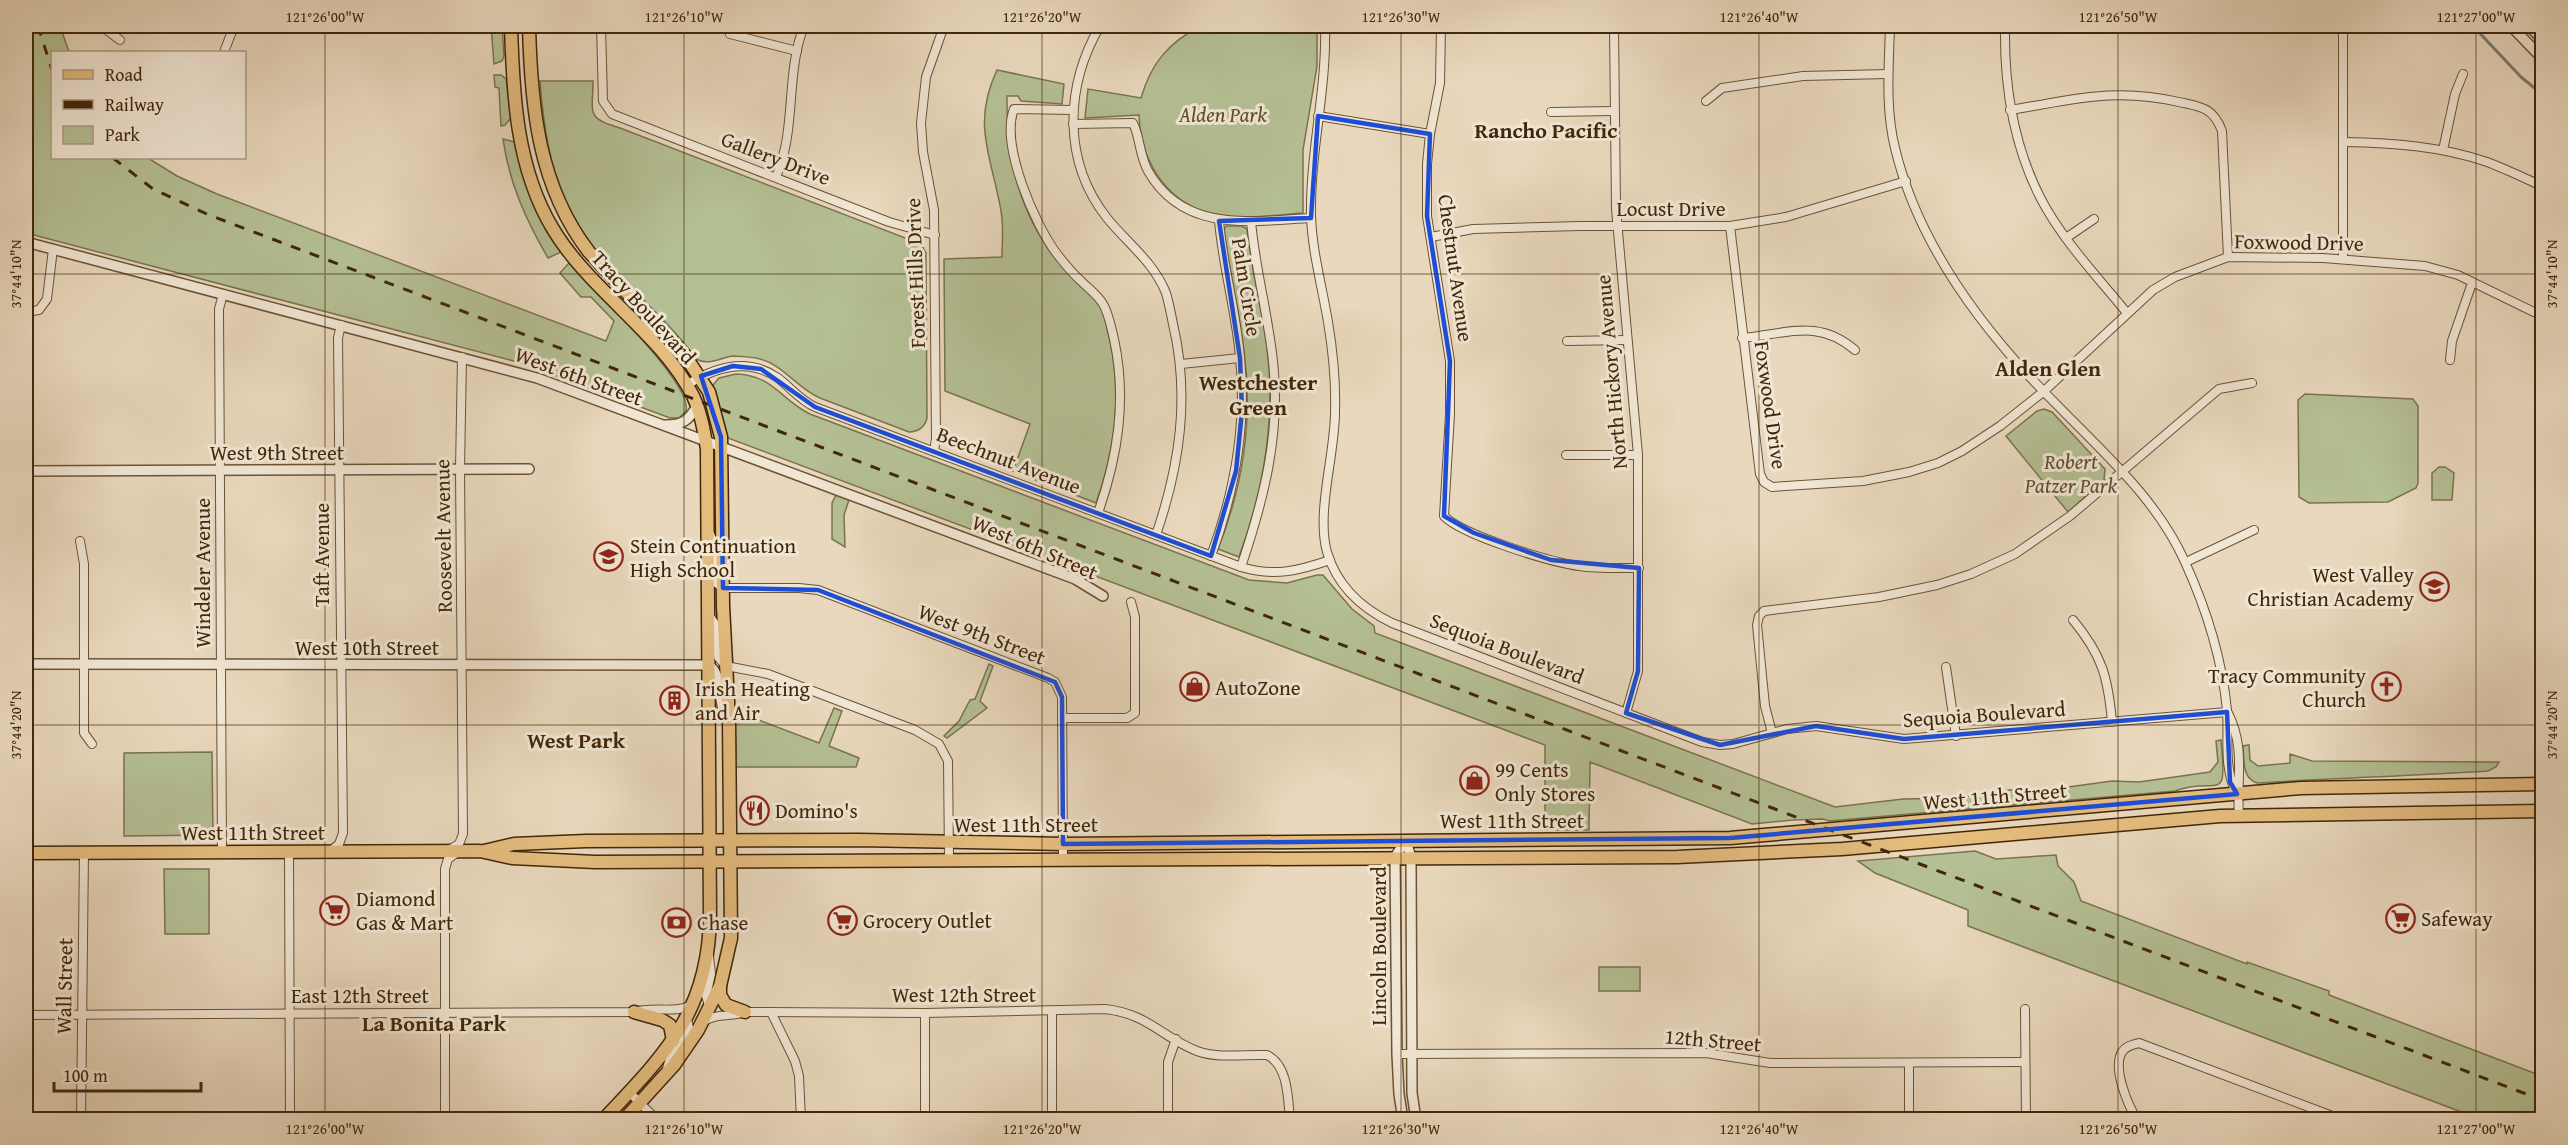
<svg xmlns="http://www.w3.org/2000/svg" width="2568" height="1145" font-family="'Gentium Book Plus',serif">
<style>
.green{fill:#b4bf93;stroke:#7a734e;stroke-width:1.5}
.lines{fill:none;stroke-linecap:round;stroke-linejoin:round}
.stream{stroke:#767e73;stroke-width:3}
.minor-casing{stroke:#6b5336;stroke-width:10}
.tertiary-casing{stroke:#6b5336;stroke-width:12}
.primary-casing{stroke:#412709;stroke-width:15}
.minor{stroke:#f1e6d4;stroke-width:8}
.tertiary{stroke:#f1e6d4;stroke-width:9}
.primary{stroke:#e4bc7e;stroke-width:12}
.rail{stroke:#412709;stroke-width:3;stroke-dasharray:10 10;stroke-linecap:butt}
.marked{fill:none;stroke:#1d4ed8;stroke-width:4.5;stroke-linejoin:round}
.ticks{fill:none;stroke:#412709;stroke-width:1.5;stroke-opacity:0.45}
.labels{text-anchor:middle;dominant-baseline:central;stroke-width:6;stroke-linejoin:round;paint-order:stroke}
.park-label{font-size:21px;font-style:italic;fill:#5e4d2c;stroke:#f1e6d4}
.street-label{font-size:21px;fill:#412709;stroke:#f1e6d4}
.poi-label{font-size:21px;fill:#412709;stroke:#f1e6d4;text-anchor:start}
.neighbourhood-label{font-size:22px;font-weight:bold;fill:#412709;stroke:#f1e6d4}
.neatline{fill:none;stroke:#412709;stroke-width:2}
.ticks-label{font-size:15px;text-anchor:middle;fill:#412709}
</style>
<rect width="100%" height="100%" fill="#e9d8bd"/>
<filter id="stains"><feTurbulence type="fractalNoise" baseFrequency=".00333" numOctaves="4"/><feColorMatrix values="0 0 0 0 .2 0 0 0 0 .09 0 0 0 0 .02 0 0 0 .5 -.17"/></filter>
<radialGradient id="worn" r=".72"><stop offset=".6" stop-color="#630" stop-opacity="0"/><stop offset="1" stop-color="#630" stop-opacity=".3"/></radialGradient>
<g class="green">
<path d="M26,26H60L69,52H52V158H148L177,176L217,194L606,341L614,321L591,297H581L560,273L569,263C591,287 694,384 686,411L679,418H670L525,364L26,233Z"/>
<path d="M491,26H502L504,56L502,61L494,64Z"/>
<path d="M1201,26H1317V66L1303,150V213C1277,215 1249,219 1224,216C1170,209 1141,165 1139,115L1085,118L1088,89L1141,98C1151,63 1169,42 1201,26Z"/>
<path d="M997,70L1064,84L1062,104L1021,101L1018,96H1007C1006,158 1019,214 1059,263C1072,279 1093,292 1102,310C1106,320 1107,331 1110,341C1122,396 1115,450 1096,503L1013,471L1030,424L945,391L944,259L1002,257C1002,242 1004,226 1001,211C992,157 971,125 997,70Z"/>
<path d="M494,75H501L506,79L511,118L505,125L501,126L499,88L495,87Z"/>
<path d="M540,81H593C593,113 585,118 620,128L921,244L926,253L927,418C925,427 918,432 909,432L820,398C796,388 783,363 756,358C748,357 740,356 732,356C720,358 708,366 696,359C669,321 631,290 600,255C555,206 545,145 540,81Z"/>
<path d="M503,139L515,142C522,182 537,218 561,252L548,258C526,220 509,183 503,139Z"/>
<path d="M1226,226H1242L1247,229C1251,269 1262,307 1267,347C1276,419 1264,489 1239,557L1218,549C1243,486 1253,419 1244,351C1239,310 1229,271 1224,229Z"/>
<path d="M736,374C773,375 781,400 810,414L1249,580L1287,583L1317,575H1323L1352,609L1374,626L1375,633L1835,807L1903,799L1957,798L2009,790L2061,788L2112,781L2139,782L2210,772L2218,762L2216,741L2221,740C2228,808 2218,775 2175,791L1829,821L1823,819L1793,820L1752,824L1590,762L1589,830H1545V745L728,438L713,385L719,378Z"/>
<path d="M2305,394L2413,399L2418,406V483L2416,488L2388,502L2309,503L2299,497L2298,400Z"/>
<path d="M2044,409L2052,412L2105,469L2104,480L2068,512L2006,436L2037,411Z"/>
<path d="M2439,467H2445L2454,473L2452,500H2432V473Z"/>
<path d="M836,495L849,500L844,515L845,547L832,539V503Z"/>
<path d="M989,664L993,666L980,701L987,708L947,738L944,736L959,721L970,700L975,699Z"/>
<path d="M834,708L842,711L829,746L859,758L856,767H736L735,714H743L819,743Z"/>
<path d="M2249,745L2250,760L2258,766L2290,763V754L2312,761L2499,762L2496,767L2488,771C2411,776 2334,778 2257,783C2242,778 2244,760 2243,746Z"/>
<path d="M212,752L213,835L124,836V753Z"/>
<path d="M1975,851L1996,859L2056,855L2058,866L2074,882L2081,901L2247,964V962L2329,991V995L2542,1076V1119H2480L1968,926V910L1875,873L1858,861Z"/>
<path d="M164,869H209V934H165Z"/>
<rect x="1599" y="967" width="41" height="24"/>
</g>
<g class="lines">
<path class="stream" d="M2473,26L2521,77L2542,94"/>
<defs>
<g id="minor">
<path d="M106,26L108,31L120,40"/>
<path d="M601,26L603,101L612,114L889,222L935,235"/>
<path d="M1100,26C1065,86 1062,161 1107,218C1128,244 1153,261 1166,293C1169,303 1171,314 1173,324C1190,396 1180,465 1156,535"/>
<path d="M1325,26C1327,89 1310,151 1311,215C1312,251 1322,286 1328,322C1333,352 1336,382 1335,412C1335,454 1316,513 1327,552C1337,586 1361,608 1392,623L1702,742L1720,745L1733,744L1787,729L1816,726L1904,739L2227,712"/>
<path d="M1441,26L1440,83L1430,134L1427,164V216L1450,361V414L1444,516C1462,535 1550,562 1579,566C1598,569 1619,568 1639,568"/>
<path d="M1614,26L1616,209L1638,455V671L1626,713"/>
<path d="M1890,26C1889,65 1885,108 1895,148C1919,249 1988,337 2060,408C2106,455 2158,501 2185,562C2206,608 2222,659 2227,710C2229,738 2223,768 2237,794"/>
<path d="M2005,26C2004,85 2013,145 2041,199C2063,241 2097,276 2127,313"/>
<path d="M2343,26V259"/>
<path d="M730,34L797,51"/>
<path d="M224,52L234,26"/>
<path d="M1706,101L1722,88L1803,76L1888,74"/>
<path d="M1073,110L1014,109C1000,145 1035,225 1057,254C1064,263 1072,273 1081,281C1088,288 1098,295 1103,304C1109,314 1111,327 1114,339C1127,399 1118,456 1098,513"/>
<path d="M2010,110C2073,100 2114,87 2179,102C2201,107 2213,107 2222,131L2228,257"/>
<path d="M1551,112L1614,111"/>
<path d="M1318,116L1430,134"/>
<path d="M1073,124L1133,123C1140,137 1139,154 1148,171C1184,234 1252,221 1311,218"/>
<path d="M2344,142C2392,143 2441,146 2487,162C2506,169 2524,178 2542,186"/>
<path d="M2443,150L2455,94L2463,74"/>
<path d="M776,177C797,129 785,74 804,26"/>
<path d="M1730,226L1760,474L1764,482L1772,487L1863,481L1909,472L1938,463L1962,451L2000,426L2043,392L2153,290L2175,277L2228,257L2323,258L2425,266L2458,275L2542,316"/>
<path d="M1431,237L1473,229L1580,226H1730L1786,217L1906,181"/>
<path d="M2066,238L2094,219"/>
<path d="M26,312L39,310L47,299L53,249"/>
<path d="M1742,338C1787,334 1818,318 1855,350"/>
<path d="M1567,341L1626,340"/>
<path d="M2450,360L2452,341L2472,283"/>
<path d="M1181,364L1240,358"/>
<path d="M687,385C715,367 748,357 778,378C791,388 800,400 815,407L1241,567C1274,577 1298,571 1330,560"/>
<path d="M26,419V471"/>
<path d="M934,451L936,439L934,210L923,152L921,123L926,77L944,26"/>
<path d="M1566,455H1638"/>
<path d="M710,534L715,547L716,583L723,588H799L818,590L1048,678L1055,682L1062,697L1063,859"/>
<path d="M80,541L84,564V733L92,744"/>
<path d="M1211,556C1235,491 1247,426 1240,357C1236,311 1223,267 1219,221"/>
<path d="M2186,562L2254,530"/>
<path d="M1241,567C1264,499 1281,433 1273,361C1268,314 1255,268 1251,221"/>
<path d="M709,615L715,624L718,657L726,666L768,674L915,730L939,744L948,761L949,859"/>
<path d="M2073,620C2102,655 2108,677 2112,722"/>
<path d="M1946,667L1956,736"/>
<path d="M2228,713C2246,749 2236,778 2239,815"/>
<path d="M1062,718H1127L1135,713V617L1131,602"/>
<path d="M1772,733L1765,706L1757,625L1759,616L1764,611L1879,597L1937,585L1971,574L2015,554L2070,516L2219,389L2252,383"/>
<path d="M449,850L459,844L463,834L460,469L462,357"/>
<path d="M222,852L219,309L223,294"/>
<path d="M289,852L290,1120"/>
<path d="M329,852L339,844L343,833L338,338L341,325"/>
<path d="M709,956L711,974L706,996L710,1008"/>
<path d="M2025,1009L2026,1120"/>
<path d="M771,1012L795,1061L799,1076L801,1120"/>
<path d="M1052,1012V1120"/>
<path d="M925,1013V1120"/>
<path d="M26,1015L634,1012C653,1006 675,1014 692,1005"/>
<path d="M703,1022C715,1013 732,1017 745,1012L925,1013L1105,1009C1149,1014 1161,1037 1197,1051C1218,1059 1246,1054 1267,1055C1288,1065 1288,1098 1290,1120"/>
<path d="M1397,1054L1706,1053L1770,1063L2025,1062"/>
<path d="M1909,1064V1120"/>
<path d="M666,1072L670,1058L689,1028L686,1015"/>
<path d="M629,1092L657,1120"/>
<path d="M81,1120L84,852"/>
<path d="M445,1120V869L448,859L458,852"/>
<path d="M1168,1120V1062L1176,1039"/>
<path d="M2137,1120C2128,1105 2112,1068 2122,1052C2126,1046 2132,1045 2139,1043L2343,1120"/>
</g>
<g id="tertiary">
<path d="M2511,26L2542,58"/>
<path d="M2529,26L2542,39"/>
<path d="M26,242L537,378L1075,579L1103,596"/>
<path d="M666,425C683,425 689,420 697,406"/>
<path d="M26,471L529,469"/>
<path d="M26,664L709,665C725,677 715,703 729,720"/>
<path d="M1406,840L1411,858L1412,1093L1416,1120"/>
<path d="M1403,1120L1399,1094L1397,1054L1395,857L1406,840"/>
</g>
<g id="primary">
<path d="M511,26C513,94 516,168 553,229C590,291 662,334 693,396C701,413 704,431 707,449L710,916C709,1012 665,1054 603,1120"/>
<path d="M529,26C531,106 538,186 589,252L684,354L709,392L721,437L723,606L729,720L731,938L720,986L698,1030L674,1065L624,1120"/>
<path d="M484,851L514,844L586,841L859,840L1063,844L1730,838L2301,788L2542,784"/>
<path d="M26,853L480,851L512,858L595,862L1677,857L1842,849L2220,816L2542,811"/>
<path d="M720,987V995L726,1005L745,1012"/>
<path d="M634,1012L662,1020L670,1025L673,1041"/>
</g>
</defs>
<use href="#minor" class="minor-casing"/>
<use href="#tertiary" class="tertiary-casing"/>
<use href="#primary" class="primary-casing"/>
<use href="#minor" class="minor"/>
<use href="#tertiary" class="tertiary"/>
<use href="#primary" class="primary"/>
<g class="rail">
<path d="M38,26L52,70"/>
<path d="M113,158L153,189L209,215L2542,1100"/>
</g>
</g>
<path class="marked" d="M1318,116L1430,134L1427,216L1450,361L1444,516L1474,533L1551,560L1639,568L1638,671L1626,713L1720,745L1816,726L1904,739L2227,712L2230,782L2237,794L1730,838L1063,844L1062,697L1055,682L818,590L723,588L721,437L701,376L733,366L761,369L815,407L1211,556L1236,471L1242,411L1240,358L1219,221L1311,218Z"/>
<path class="ticks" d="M325,26V1120M684,26V1120M1042,26V1120M1401,26V1120M1759,26V1120M2118,26V1120M2476,26V1120M26,274H2542M26,725H2542"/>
<defs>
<symbol id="school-ring" viewBox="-11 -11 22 22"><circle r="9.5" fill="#f1e6d4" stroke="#8f2418" stroke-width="1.5"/><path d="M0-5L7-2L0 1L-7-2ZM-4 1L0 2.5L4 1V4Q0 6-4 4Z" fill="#8f2418"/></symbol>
<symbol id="shop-ring" viewBox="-11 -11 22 22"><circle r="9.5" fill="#f1e6d4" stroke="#8f2418" stroke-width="1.5"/><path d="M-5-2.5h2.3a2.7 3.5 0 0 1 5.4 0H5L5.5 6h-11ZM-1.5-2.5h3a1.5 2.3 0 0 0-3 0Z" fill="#8f2418"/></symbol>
<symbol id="church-ring" viewBox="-11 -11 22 22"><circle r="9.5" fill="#f1e6d4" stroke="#8f2418" stroke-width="1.5"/><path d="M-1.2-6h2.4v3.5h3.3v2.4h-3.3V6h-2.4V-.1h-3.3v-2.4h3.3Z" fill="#8f2418"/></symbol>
<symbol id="building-ring" viewBox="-11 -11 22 22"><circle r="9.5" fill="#f1e6d4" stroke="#8f2418" stroke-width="1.5"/><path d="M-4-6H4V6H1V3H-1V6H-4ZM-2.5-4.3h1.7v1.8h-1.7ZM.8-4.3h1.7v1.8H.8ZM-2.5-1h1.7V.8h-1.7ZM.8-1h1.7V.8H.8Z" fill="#8f2418"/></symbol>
<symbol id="restaurant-ring" viewBox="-11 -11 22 22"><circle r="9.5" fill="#f1e6d4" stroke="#8f2418" stroke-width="1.5"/><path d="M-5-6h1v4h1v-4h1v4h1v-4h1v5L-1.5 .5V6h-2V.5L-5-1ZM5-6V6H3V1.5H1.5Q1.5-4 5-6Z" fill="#8f2418"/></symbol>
<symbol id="supermarket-ring" viewBox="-11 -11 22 22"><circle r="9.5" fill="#f1e6d4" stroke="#8f2418" stroke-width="1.5"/><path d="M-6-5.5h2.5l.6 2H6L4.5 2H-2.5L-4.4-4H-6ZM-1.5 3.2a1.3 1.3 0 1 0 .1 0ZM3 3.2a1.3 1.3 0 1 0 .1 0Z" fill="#8f2418"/></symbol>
<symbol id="bank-ring" viewBox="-11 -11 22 22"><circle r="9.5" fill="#f1e6d4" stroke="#8f2418" stroke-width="1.5"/><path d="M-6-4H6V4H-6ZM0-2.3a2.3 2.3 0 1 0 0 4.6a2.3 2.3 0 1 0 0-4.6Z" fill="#8f2418"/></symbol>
</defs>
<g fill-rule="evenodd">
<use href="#school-ring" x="592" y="540" width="33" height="33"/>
<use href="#school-ring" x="2418" y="570" width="33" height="33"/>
<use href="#shop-ring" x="1178" y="670" width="33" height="33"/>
<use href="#church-ring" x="2370" y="670" width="33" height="33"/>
<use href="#building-ring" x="658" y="684" width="33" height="33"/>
<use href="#shop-ring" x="1458" y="764" width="33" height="33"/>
<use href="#restaurant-ring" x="738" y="794" width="33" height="33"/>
<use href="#supermarket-ring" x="318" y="894" width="33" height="33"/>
<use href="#supermarket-ring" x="2384" y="902" width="33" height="33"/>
<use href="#supermarket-ring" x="826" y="904" width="33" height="33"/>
<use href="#bank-ring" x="660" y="906" width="33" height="33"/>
</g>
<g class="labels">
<g class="park-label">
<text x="1223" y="114">Alden Park</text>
<text x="2071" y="461">Robert<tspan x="2071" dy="24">Patzer Park</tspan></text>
</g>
<g class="street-label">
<text transform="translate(776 158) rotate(21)">Gallery Drive</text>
<text x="1671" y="208">Locust Drive</text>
<text transform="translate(2299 242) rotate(1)">Foxwood Drive</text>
<text transform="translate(1456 268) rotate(82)">Chestnut Avenue</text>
<text transform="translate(915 273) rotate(-92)">Forest Hills Drive</text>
<text transform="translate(1247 287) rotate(81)">Palm Circle</text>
<text transform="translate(644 307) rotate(48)">Tracy Boulevard</text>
<text transform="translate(1611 372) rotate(-95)">North Hickory Avenue</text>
<text transform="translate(579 376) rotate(20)">West 6th Street</text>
<text transform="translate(1771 405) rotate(82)">Foxwood Drive</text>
<text x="277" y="452">West 9th Street</text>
<text transform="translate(1009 460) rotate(21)">Beechnut Avenue</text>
<text transform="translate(443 536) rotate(-91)">Roosevelt Avenue</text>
<text transform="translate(1035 547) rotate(23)">West 6th Street</text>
<text transform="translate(321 555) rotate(-90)">Taft Avenue</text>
<text transform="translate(202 573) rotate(-90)">Windeler Avenue</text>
<text transform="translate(982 634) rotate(21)">West 9th Street</text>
<text x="367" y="647">West 10th Street</text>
<text transform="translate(1507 648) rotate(21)">Sequoia Boulevard</text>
<text transform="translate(1984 714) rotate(-4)">Sequoia Boulevard</text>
<text transform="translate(1995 796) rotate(-5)">West 11th Street</text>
<text x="1512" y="820">West 11th Street</text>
<text x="1026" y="824">West 11th Street</text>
<text x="253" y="832">West 11th Street</text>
<text transform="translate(1378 946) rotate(-90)">Lincoln Boulevard</text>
<text transform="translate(64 986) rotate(-89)">Wall Street</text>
<text x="964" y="994">West 12th Street</text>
<text x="360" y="995">East 12th Street</text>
<text transform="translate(1713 1040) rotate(5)">12th Street</text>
</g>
<g class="poi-label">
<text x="630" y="545">Stein Continuation<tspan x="630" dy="24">High School</tspan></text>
<text x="2414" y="574" text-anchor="end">West Valley<tspan x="2414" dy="24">Christian Academy</tspan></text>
<text x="2366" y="675" text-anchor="end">Tracy Community<tspan x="2366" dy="24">Church</tspan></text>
<text x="1215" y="687">AutoZone</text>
<text x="695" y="688">Irish Heating<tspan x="695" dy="24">and Air</tspan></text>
<text x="1495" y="769">99 Cents<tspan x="1495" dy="24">Only Stores</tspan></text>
<text x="775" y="810">Domino's</text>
<text x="356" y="898">Diamond<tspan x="356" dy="24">Gas &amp; Mart</tspan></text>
<text x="2421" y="918">Safeway</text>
<text x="863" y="920">Grocery Outlet</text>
<text x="697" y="922">Chase</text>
</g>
<g class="neighbourhood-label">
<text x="1546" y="130">Rancho Pacific</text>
<text x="2048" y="368">Alden Glen</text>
<text x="1258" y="382">Westchester<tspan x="1258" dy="25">Green</tspan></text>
<text x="576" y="740">West Park</text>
<text x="434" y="1023">La Bonita Park</text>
</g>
</g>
<rect width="2568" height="1145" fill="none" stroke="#e9d8bd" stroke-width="66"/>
<rect x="51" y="51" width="195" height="108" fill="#f1e6d4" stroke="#ab9a83" stroke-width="1.5"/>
<rect x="63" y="70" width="30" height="9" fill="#e4bc7e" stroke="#ab9a83" stroke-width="1.5"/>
<text x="105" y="81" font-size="18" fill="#412709">Road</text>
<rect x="63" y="100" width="30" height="9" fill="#412709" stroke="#ab9a83" stroke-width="1.5"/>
<text x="105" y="111" font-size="18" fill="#412709">Railway</text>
<rect x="63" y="126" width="30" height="18" fill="#b4bf93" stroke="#ab9a83" stroke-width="1.5"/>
<text x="105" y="141" font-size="18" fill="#412709">Park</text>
<path d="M54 1082v9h147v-9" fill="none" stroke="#412709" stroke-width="3"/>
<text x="63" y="1082" font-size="18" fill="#412709" stroke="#f1e6d4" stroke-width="4.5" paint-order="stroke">100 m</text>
<rect x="33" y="33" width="2502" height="1079" class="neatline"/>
<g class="ticks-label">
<text x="325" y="22">121°26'00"W</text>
<text x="684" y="22">121°26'10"W</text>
<text x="1042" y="22">121°26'20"W</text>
<text x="1401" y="22">121°26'30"W</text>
<text x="1759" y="22">121°26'40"W</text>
<text x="2118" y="22">121°26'50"W</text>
<text x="2476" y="22">121°27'00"W</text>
<text transform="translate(2552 274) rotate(-90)" y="5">37°44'10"N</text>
<text transform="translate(16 274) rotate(-90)" y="5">37°44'10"N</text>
<text transform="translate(2552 725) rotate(-90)" y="5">37°44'20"N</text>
<text transform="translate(16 725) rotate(-90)" y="5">37°44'20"N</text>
<text x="325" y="1134">121°26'00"W</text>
<text x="684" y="1134">121°26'10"W</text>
<text x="1042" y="1134">121°26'20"W</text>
<text x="1401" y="1134">121°26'30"W</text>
<text x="1759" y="1134">121°26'40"W</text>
<text x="2118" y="1134">121°26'50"W</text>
<text x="2476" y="1134">121°27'00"W</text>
</g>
<rect width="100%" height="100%" filter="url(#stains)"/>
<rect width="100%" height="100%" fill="url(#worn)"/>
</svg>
